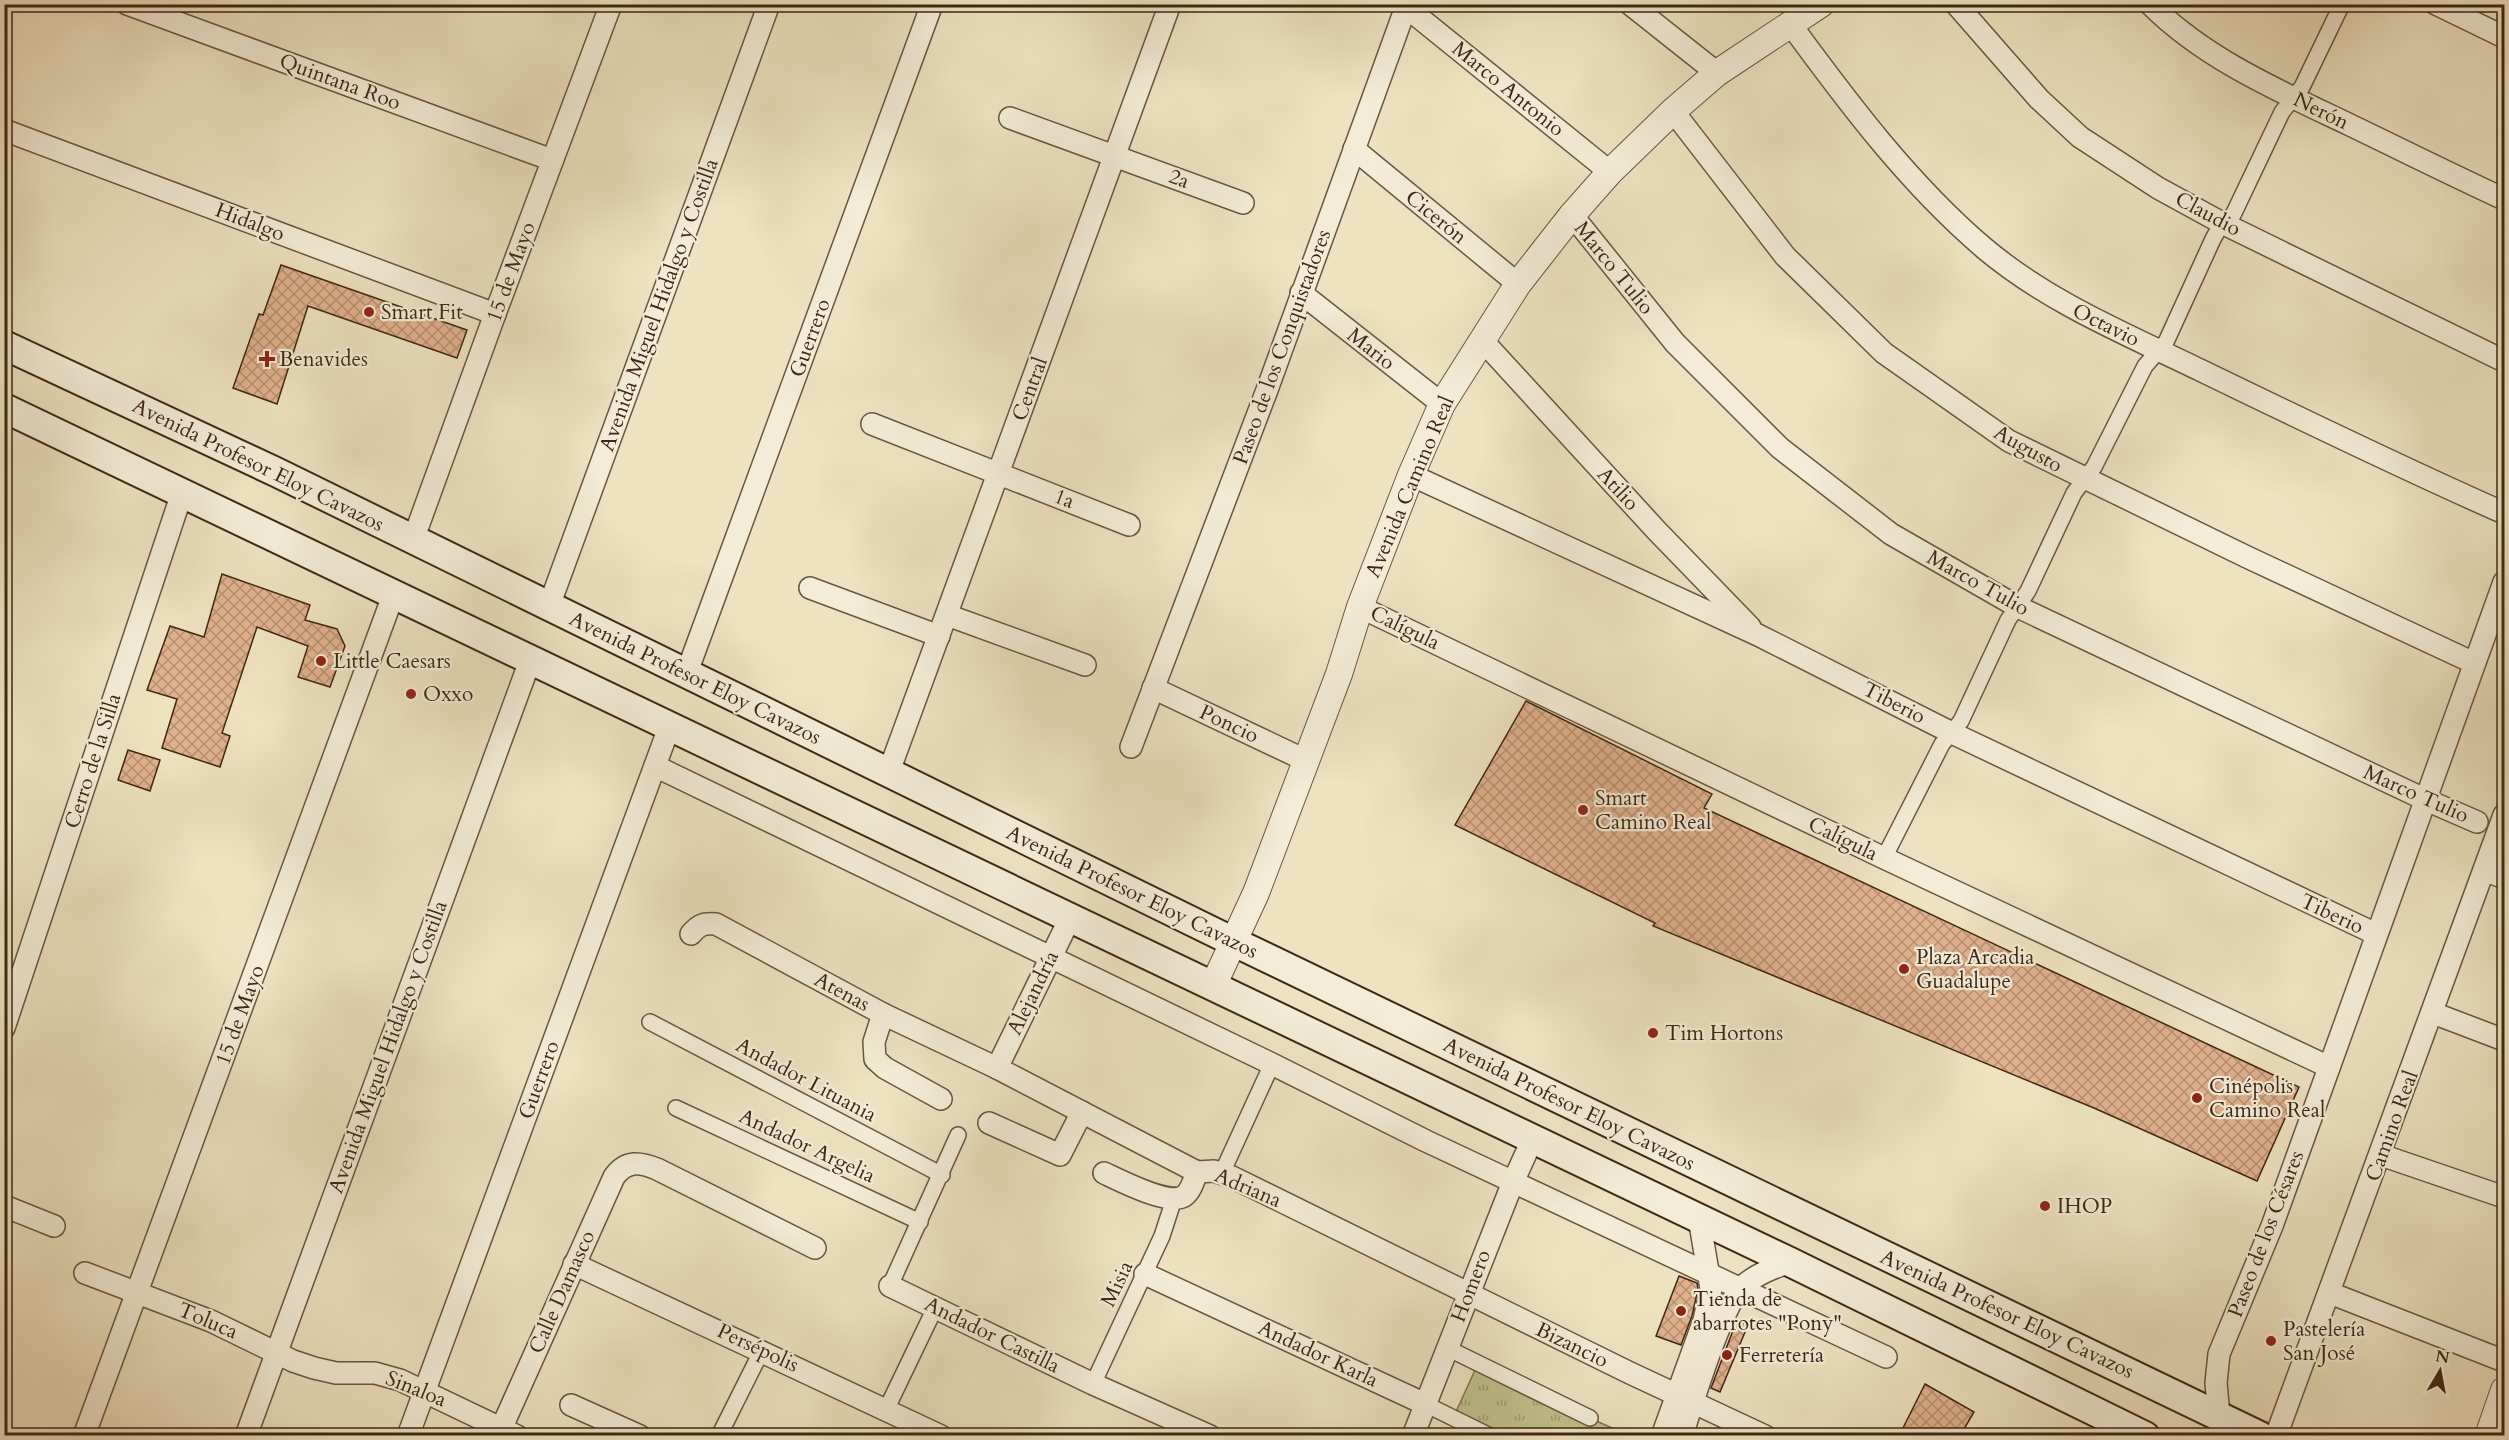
<svg xmlns="http://www.w3.org/2000/svg" width="2509" height="1440" font-family="Cardo,serif">
<style>
.park{fill:url(#park-tufts);stroke:#807452;stroke-width:1.5}
.building{fill:url(#building-cross-hatch);stroke:#3e2716;stroke-width:1.5}
.lines{fill:none;stroke-linecap:round;stroke-linejoin:round}
.pedestrian-casing{stroke:#6a5641;stroke-width:18}
.minor-casing{stroke:#6a5641;stroke-width:24}
.tertiary-casing{stroke:#6a5641;stroke-width:28}
.secondary-casing{stroke:#3e2716;stroke-width:32}
.pedestrian{stroke:#f4ecd7;stroke-width:15}
.minor{stroke:#f4ecd7;stroke-width:21}
.tertiary{stroke:#f4ecd7;stroke-width:26}
.secondary{stroke:#f4ecd7;stroke-width:28}
.poi-dot{fill:#8f2418;stroke:#f4ecd7;stroke-width:2}
.labels{text-anchor:middle;dominant-baseline:central;stroke-width:4.5;stroke-linejoin:round;paint-order:stroke}
.street-label{font-size:21px;fill:#3e2716;stroke:#f4ecd7}
.poi-label{font-size:21px;fill:#3e2716;stroke:#f4ecd7;text-anchor:start}
</style>
<defs>
<pattern id="park-tufts" width="24" height="20" patternUnits="userSpaceOnUse" patternTransform="scale(1.5)"><rect width="24" height="20" fill="#c1c08d"/><path d="M3 7l-1-3M5 7V3M7 7l1-3M15 17l-1-3M17 17v-4M19 17l1-3" fill="none" stroke="#9e9c72"/></pattern>
<pattern id="building-cross-hatch" width="8" height="8" patternUnits="userSpaceOnUse" patternTransform="scale(1.5)"><rect width="8" height="8" fill="#dfb18d"/><path d="M0 0l8 8M0 8l8-8" fill="none" stroke="#b69072"/></pattern>
</defs>
<rect width="100%" height="100%" fill="#eee2c1"/>
<filter id="stains"><feTurbulence type="fractalNoise" baseFrequency=".00333" numOctaves="4"/><feColorMatrix values="0 0 0 0 .2 0 0 0 0 .09 0 0 0 0 .02 0 0 0 .5 -.17"/></filter>
<radialGradient id="worn" r=".72"><stop offset=".6" stop-color="#630" stop-opacity="0"/><stop offset="1" stop-color="#630" stop-opacity=".3"/></radialGradient>
<path class="park" d="M1476,1368L1628,1435H1499L1454,1416Z"/>
<g class="building">
<path d="M281,265L467,330L457,358L308,306L277,404L233,388L259,314L263,315Z"/>
<path d="M222,574L310,605L305,620L337,629L345,646L330,687L298,677L308,646L257,627L222,733L230,736L220,767L162,748L177,699L147,690L170,626L204,637Z"/>
<path d="M1526,701L1712,794L1704,808L2299,1087L2257,1181L2094,1108L1653,926L1655,923L1455,825Z"/>
<path d="M128,750L160,760L150,791L118,780Z"/>
<path d="M1679,1276L1697,1283L1698,1289L1692,1316L1681,1345L1656,1336Z"/>
<path d="M1737,1320L1748,1325L1720,1392L1711,1388Z"/>
<path d="M1925,1384L1974,1412L1960,1436H1899Z"/>
</g>
<g class="lines">
<defs>
<g id="pedestrian">
<path d="M1884,858L1942,744L1961,721L2008,620L2028,591L2074,493L2094,467L2145,366L2166,342L2213,239L2222,223L2233,215L2282,112L2302,87L2342,4"/>
<path d="M650,1022L942,1175"/>
<path d="M676,1108L920,1222"/>
<path d="M1222,1173L1272,1064"/>
<path d="M890,1286L958,1135"/>
<path d="M1447,1348L1590,1418"/>
<path d="M1093,1384L1162,1236L1174,1199"/>
<path d="M1425,1404L1490,1436"/>
<path d="M887,1408L935,1308"/>
<path d="M719,1436L762,1350"/>
</g>
<g id="minor">
<path d="M127,4L552,160"/>
<path d="M1630,4L1717,73"/>
<path d="M1956,4L2039,99L2080,137L2158,188L2222,223L2504,361"/>
<path d="M2150,4C2205,59 2279,91 2348,124C2400,149 2452,175 2504,199"/>
<path d="M2436,4L2504,37"/>
<path d="M1406,7L1610,172"/>
<path d="M1791,25C1849,104 1909,184 1984,248C2048,302 2126,334 2200,370C2301,419 2402,468 2504,513"/>
<path d="M1673,111L1785,256L1884,353L2009,441L2247,557L2474,663"/>
<path d="M1010,118L1243,203"/>
<path d="M4,130L495,314"/>
<path d="M1354,149L1518,284"/>
<path d="M1572,215L1675,343L1780,448L1891,534L2018,607L2424,799L2477,822"/>
<path d="M1301,293L1442,404"/>
<path d="M1482,340L1656,530L1750,627"/>
<path d="M872,424L1129,525"/>
<path d="M1411,475L1758,635L1952,733L2376,934"/>
<path d="M413,540L495,314L611,4"/>
<path d="M810,588L939,636"/>
<path d="M549,606L769,4"/>
<path d="M1360,607L1884,858L2329,1067"/>
<path d="M947,615L1085,665"/>
<path d="M687,672L932,4"/>
<path d="M1153,688L1305,760"/>
<path d="M1131,747L1267,390L1407,4"/>
<path d="M655,766L1272,1064L1426,1141L1886,1357"/>
<path d="M888,774L1170,4"/>
<path d="M2485,870L2504,878"/>
<path d="M691,934C699,925 703,923 716,924L883,1014L997,1068L1197,1172L1214,1171L1232,1177L1630,1373L1765,1436"/>
<path d="M2433,1013L2504,1040"/>
<path d="M883,1014L874,1042L875,1059L885,1068L941,1099"/>
<path d="M4,1028L182,493"/>
<path d="M997,1068L1070,918"/>
<path d="M989,1123L1060,1155L1082,1112"/>
<path d="M2381,1155L2504,1197"/>
<path d="M1104,1173C1119,1180 1169,1206 1184,1196C1191,1191 1194,1180 1197,1172"/>
<path d="M4,1206L54,1226"/>
<path d="M574,1264L941,1436"/>
<path d="M85,1273L211,1321L293,1361L314,1368L336,1373H375L400,1380L517,1436"/>
<path d="M1145,1274L1425,1404"/>
<path d="M890,1286L1093,1384L1210,1436"/>
<path d="M2330,1293L2504,1361"/>
<path d="M571,1405L640,1436"/>
<path d="M2219,1415L2216,1383L2219,1354L2272,1226L2504,582"/>
<path d="M84,1436L394,593"/>
<path d="M246,1436L531,658"/>
<path d="M408,1436L670,725"/>
<path d="M498,1436L614,1177C626,1160 640,1162 657,1169L815,1248"/>
<path d="M1413,1436L1513,1182L1533,1138"/>
<path d="M1662,1436L1704,1320L1711,1289L1699,1218"/>
<path d="M1682,1436C1691,1407 1723,1304 1742,1287C1756,1274 1773,1268 1790,1262"/>
<path d="M2276,1436L2504,815"/>
</g>
<g id="tertiary">
<path d="M1213,986L1256,893L1339,674L1360,607L1411,475L1442,404L1518,284L1572,215L1610,172L1673,111L1717,73L1821,4"/>
<path d="M2488,1436L2504,1390"/>
</g>
<g id="secondary">
<path d="M4,345L276,472L1234,942L2260,1436"/>
<path d="M4,408L1790,1262L2145,1436"/>
</g>
</defs>
<use href="#pedestrian" class="pedestrian-casing"/>
<use href="#minor" class="minor-casing"/>
<use href="#tertiary" class="tertiary-casing"/>
<use href="#secondary" class="secondary-casing"/>
<use href="#pedestrian" class="pedestrian"/>
<use href="#minor" class="minor"/>
<use href="#tertiary" class="tertiary"/>
<use href="#secondary" class="secondary"/>
</g>
<g class="poi-dot">
<circle cx="369" cy="312" r="6"/>
<path d="M264 350h6v6h6v6h-6v6h-6v-6h-6v-6h6z"/>
<circle cx="321" cy="661" r="6"/>
<circle cx="411" cy="694" r="6"/>
<circle cx="1583" cy="810" r="6"/>
<circle cx="1904" cy="969" r="6"/>
<circle cx="1653" cy="1033" r="6"/>
<circle cx="2197" cy="1098" r="6"/>
<circle cx="2045" cy="1206" r="6"/>
<circle cx="1681" cy="1311" r="6"/>
<circle cx="2271" cy="1341" r="6"/>
<circle cx="1727" cy="1355" r="6"/>
</g>
<g class="labels">
<g class="street-label">
<text transform="translate(340 82) rotate(20)">Quintana Roo</text>
<text transform="translate(1508 89) rotate(39)">Marco Antonio</text>
<text transform="translate(2321 111) rotate(26)">Nerón</text>
<text transform="translate(1179 179) rotate(21)">2a</text>
<text transform="translate(2208 214) rotate(28)">Claudio</text>
<text transform="translate(1436 217) rotate(39)">Cicerón</text>
<text transform="translate(250 222) rotate(21)">Hidalgo</text>
<text transform="translate(1614 268) rotate(51)">Marco Tulio</text>
<text transform="translate(511 272) rotate(-70)">15 de Mayo</text>
<text transform="translate(659 305) rotate(-70)">Avenida Miguel Hidalgo y Costilla</text>
<text transform="translate(2106 325) rotate(26)">Octavio</text>
<text transform="translate(810 338) rotate(-70)">Guerrero</text>
<text transform="translate(1282 347) rotate(-70)">Paseo de los Conquistadores</text>
<text transform="translate(1371 349) rotate(38)">Mario</text>
<text transform="translate(1030 389) rotate(-70)">Central</text>
<text transform="translate(2028 449) rotate(29)">Augusto</text>
<text transform="translate(258 465) rotate(26)">Avenida Profesor Eloy Cavazos</text>
<text transform="translate(1410 487) rotate(-67)">Avenida Camino Real</text>
<text transform="translate(1618 489) rotate(47)">Atilio</text>
<text transform="translate(1064 499) rotate(21)">1a</text>
<text transform="translate(1978 583) rotate(29)">Marco Tulio</text>
<text transform="translate(1405 628) rotate(26)">Calígula</text>
<text transform="translate(695 678) rotate(26)">Avenida Profesor Eloy Cavazos</text>
<text transform="translate(1894 703) rotate(27)">Tiberio</text>
<text transform="translate(1229 724) rotate(25)">Poncio</text>
<text transform="translate(93 761) rotate(-72)">Cerro de la Silla</text>
<text transform="translate(2416 794) rotate(24)">Marco Tulio</text>
<text transform="translate(1843 839) rotate(26)">Calígula</text>
<text transform="translate(1132 892) rotate(26)">Avenida Profesor Eloy Cavazos</text>
<text transform="translate(2332 914) rotate(25)">Tiberio</text>
<text transform="translate(842 992) rotate(28)">Atenas</text>
<text transform="translate(1033 993) rotate(-64)">Alejandría</text>
<text transform="translate(240 1015) rotate(-70)">15 de Mayo</text>
<text transform="translate(388 1047) rotate(-70)">Avenida Miguel Hidalgo y Costilla</text>
<text transform="translate(539 1080) rotate(-70)">Guerrero</text>
<text transform="translate(806 1080) rotate(28)">Andador Lituania</text>
<text transform="translate(1569 1104) rotate(26)">Avenida Profesor Eloy Cavazos</text>
<text transform="translate(2392 1126) rotate(-70)">Camino Real</text>
<text transform="translate(807 1146) rotate(25)">Andador Argelia</text>
<text transform="translate(1248 1188) rotate(23)">Adriana</text>
<text transform="translate(2266 1234) rotate(-69)">Paseo de los Césares</text>
<text transform="translate(1117 1284) rotate(-65)">Misia</text>
<text transform="translate(1471 1286) rotate(-69)">Homero</text>
<text transform="translate(562 1292) rotate(-66)">Calle Damasco</text>
<text transform="translate(2007 1314) rotate(25)">Avenida Profesor Eloy Cavazos</text>
<text transform="translate(208 1321) rotate(23)">Toluca</text>
<text transform="translate(992 1335) rotate(26)">Andador Castilla</text>
<text transform="translate(1572 1345) rotate(26)">Bizancio</text>
<text transform="translate(758 1348) rotate(25)">Persépolis</text>
<text transform="translate(1318 1354) rotate(25)">Andador Karla</text>
<text transform="translate(416 1389) rotate(22)">Sinaloa</text>
</g>
<g class="poi-label">
<text x="381" y="312">Smart Fit</text>
<text x="279" y="359">Benavides</text>
<text x="333" y="661">Little Caesars</text>
<text x="423" y="694">Oxxo</text>
<text x="1595" y="798">Smart<tspan x="1595" dy="24">Camino Real</tspan></text>
<text x="1916" y="957">Plaza Arcadia<tspan x="1916" dy="24">Guadalupe</tspan></text>
<text x="1665" y="1033">Tim Hortons</text>
<text x="2209" y="1086">Cinépolis<tspan x="2209" dy="24">Camino Real</tspan></text>
<text x="2057" y="1206">IHOP</text>
<text x="1693" y="1299">Tienda de<tspan x="1693" dy="24">abarrotes "Pony"</tspan></text>
<text x="2283" y="1329">Pastelería<tspan x="2283" dy="24">San José</tspan></text>
<text x="1739" y="1355">Ferretería</text>
</g>
</g>
<rect width="2509" height="1440" fill="none" stroke="#eee2c1" stroke-width="24"/>
<rect x="6" y="6" width="2497" height="1428" fill="none" stroke="#3e2716" stroke-width="3"/>
<rect x="12" y="12" width="2485" height="1416" fill="none" stroke="#3e2716" stroke-width="1.5"/>
<g transform="translate(2440 1371) rotate(10)" stroke="#f4ecd7" stroke-width="4.5" paint-order="stroke">
<path d="M0-4.5L10 22L0 15L-10 22Z" fill="#3e2716"/>
<text y="-9" font-size="16" font-weight="bold" text-anchor="middle" fill="#3e2716">N</text>
</g>
<rect width="100%" height="100%" filter="url(#stains)"/>
<rect width="100%" height="100%" fill="url(#worn)"/>
</svg>
